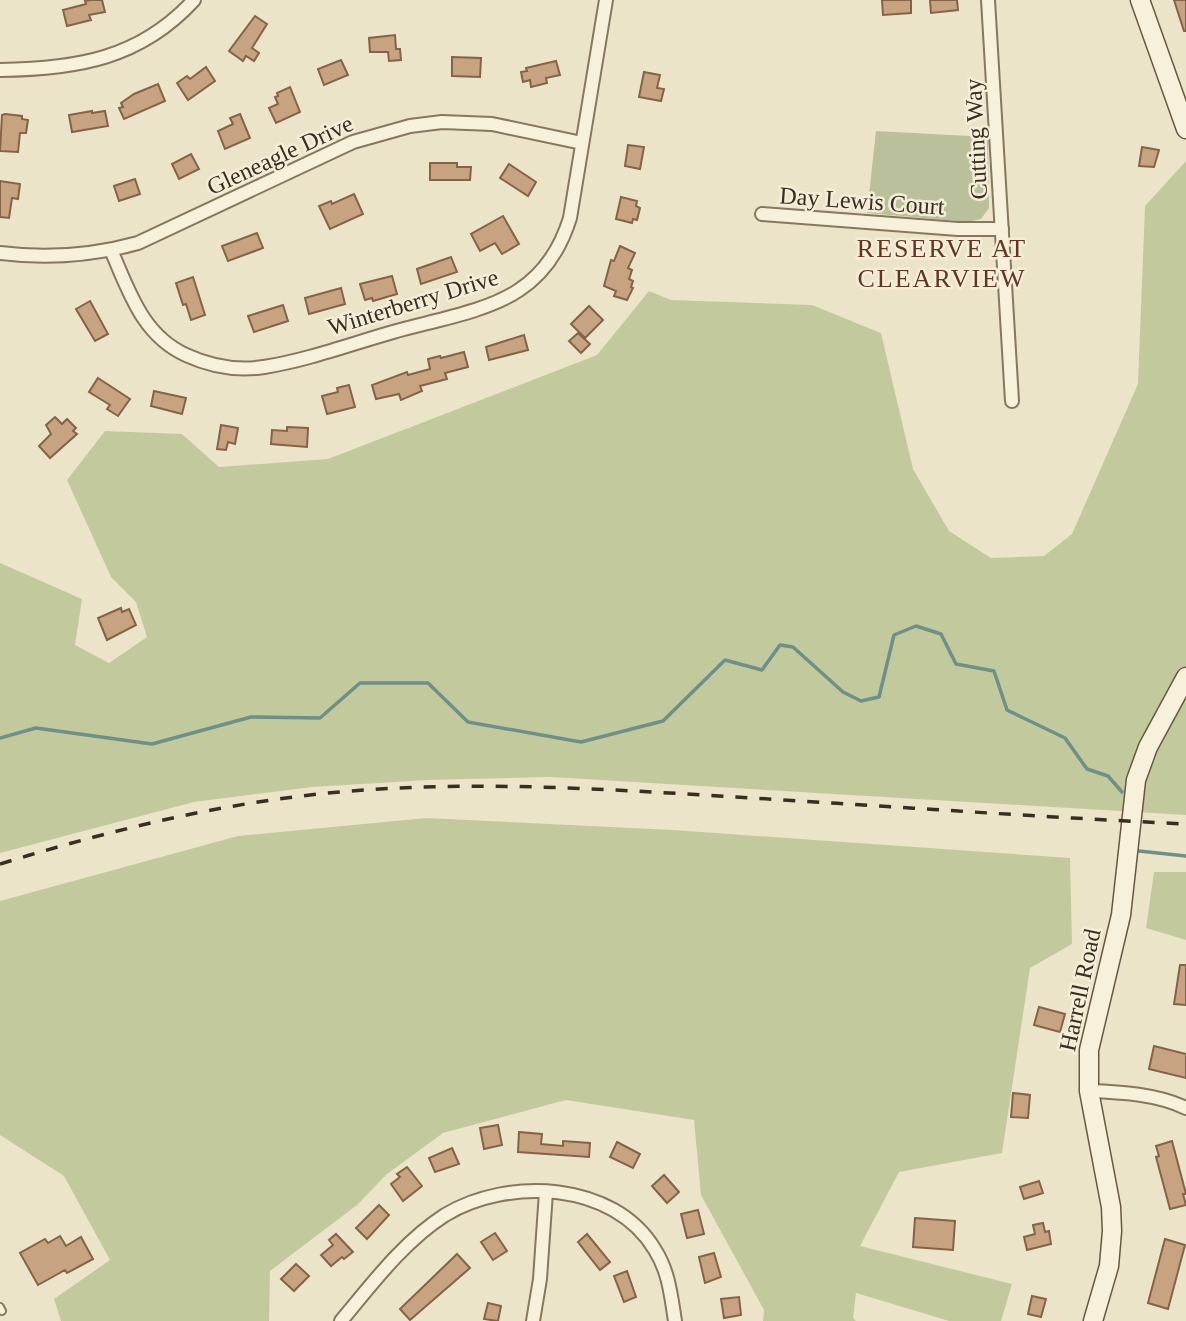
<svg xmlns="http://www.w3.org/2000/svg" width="1186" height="1321" font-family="'Times New Roman',serif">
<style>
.green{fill:#c2ca9d}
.cemetery{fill:#b9c09b}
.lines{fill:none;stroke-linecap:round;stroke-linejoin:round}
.stream{stroke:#708f89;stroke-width:3.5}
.building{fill:#c8a381;stroke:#856346;stroke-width:2}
.lane-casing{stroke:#87775e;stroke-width:10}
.street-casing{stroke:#87775e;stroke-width:16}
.secondary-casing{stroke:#695841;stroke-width:21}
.lane{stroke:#f7f1dc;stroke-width:6}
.street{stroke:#f7f1dc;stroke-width:12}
.secondary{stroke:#f7f1dc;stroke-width:18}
.rail{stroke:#392e21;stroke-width:3.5;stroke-dasharray:12 12;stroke-linecap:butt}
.labels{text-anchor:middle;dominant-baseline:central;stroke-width:5;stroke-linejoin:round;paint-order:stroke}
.street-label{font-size:24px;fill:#392e21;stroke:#f4eed8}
.neighbourhood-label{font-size:26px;letter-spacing:2px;fill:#633423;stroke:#f4eed8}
</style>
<rect width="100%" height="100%" fill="#ece4c9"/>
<g class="green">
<path d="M1186,161V815L550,777L428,780L312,787L194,802L0,853V563L82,599L75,645L109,663L147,637L136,602L111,577L67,480L105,431L182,434L219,467L328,459L597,355L649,291L671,300L812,305L881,333L913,469L949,531L991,558L1044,556L1072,534L1138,384L1145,206Z"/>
<path d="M426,818L673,830L1070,858L1072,944L1030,968L1002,1153L899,1172L860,1246L1012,1284L1001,1321H949L856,1293L853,1318L856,1321H763L764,1310L701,1195L694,1120L566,1100L443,1133L387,1174L357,1205L270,1271L269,1321H61L54,1299L110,1260L64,1176L0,1135V901L238,836Z"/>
<path d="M1154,872H1186V940L1146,928Z"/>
</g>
<path class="cemetery" d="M876,131L988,137L989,208L981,219L968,222L867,213Z"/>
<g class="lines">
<g class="stream">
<path d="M0,738L36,728L152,744L251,717L320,718L360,683H428L468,722L581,742L663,721L725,660L762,670L780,645L793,647L843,692L861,701L879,697L894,635L916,626L941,634L956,664L994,671L1007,710L1065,738L1087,769L1108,776L1122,792"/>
<path d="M1139,851L1186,856"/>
</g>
</g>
<g class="building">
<path d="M91,0H102L105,12L89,15L91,20L67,26L63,10L86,4L85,1Z"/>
<path d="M882,0H911V13L883,15Z"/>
<path d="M930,0H957L958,10L931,13Z"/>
<path d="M1174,0H1186V31H1184Z"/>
<path d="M255,16L267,24L252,48L259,53L254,61L246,56L243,61L229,51Z"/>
<path d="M395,35L396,49H400L401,60L389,61L388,52H370L369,38Z"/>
<path d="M452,57L481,58L480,77L452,76Z"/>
<path d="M341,60L348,75L324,85L318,69Z"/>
<path d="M556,61L560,75L546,78L547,83L531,87L530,80L523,82L521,72L527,71L526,68Z"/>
<path d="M206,67L215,81L188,100L177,83L187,76L190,79Z"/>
<path d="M644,72L660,75L657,88L664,89L661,101L639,97Z"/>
<path d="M158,84L165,101L124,119L119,108L123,107L121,103L134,94Z"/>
<path d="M290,87L300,112L276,123L269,108L278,104L275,97L278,96L277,93Z"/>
<path d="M92,111V113L105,111L108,126L72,132L69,115Z"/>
<path d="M5,114L22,116V119L28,120L26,133H20L18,152L0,151L2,115Z"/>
<path d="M240,114L250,138L225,149L218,131L233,124L230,118Z"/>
<path d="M628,145L644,147L640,169L625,166Z"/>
<path d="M1142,147L1159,150L1154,167L1139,166Z"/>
<path d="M191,154L199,169L179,179L172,164Z"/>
<path d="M430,163H457V167H471L470,180H430Z"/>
<path d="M509,164L536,182L528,196L500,178Z"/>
<path d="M135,179L140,194L119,201L114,186Z"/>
<path d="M0,181L20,184L18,199L12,198L9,218L0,217Z"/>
<path d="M354,194L363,214L330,229L319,206L331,201L332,204Z"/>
<path d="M621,197L637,201L636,206L640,208L637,220L633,219L632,223L616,219Z"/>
<path d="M503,216L519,244L502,254L495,243L480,251L471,234Z"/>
<path d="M257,233L263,248L228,261L222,246Z"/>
<path d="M620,246L635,253L628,268L632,270L629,279L633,281L631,287L633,288L627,300L614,296L616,291L604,286L611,260L614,261Z"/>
<path d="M451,257L457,272L421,284L417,269Z"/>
<path d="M392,276L397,294L373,301L372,298L365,300L360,284Z"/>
<path d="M193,277L205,315L191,320L186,304L183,305L176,283Z"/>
<path d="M341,288L345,304L309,314L305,298Z"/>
<path d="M90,301L108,334L95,341L76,309Z"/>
<path d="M283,305L288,321L254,332L248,316Z"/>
<path d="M589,306L603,320L585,338L571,324Z"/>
<path d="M578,333L590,344L581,353L569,341Z"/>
<path d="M524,335L528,350L489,360L486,347Z"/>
<path d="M464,352L468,367L445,373L447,379L420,386L422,391L401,400L399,394L376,399L372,385L407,372L408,375L430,369L428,359L440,356L441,358Z"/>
<path d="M98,378L130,399L118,416L107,409L110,405L89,392Z"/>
<path d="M349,385L355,407L327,414L322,396L338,392L337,388Z"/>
<path d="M154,391L186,398L182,414L151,406Z"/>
<path d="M55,417L62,424L67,419L76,428L73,431L77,434L50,458L39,446L51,434L46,425Z"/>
<path d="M221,425L238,428L235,444L228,442L226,450L217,449Z"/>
<path d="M287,427L308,428L307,447L271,444L272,430L287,431Z"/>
<path d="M121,608L122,612L129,609L136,625L107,640L98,618Z"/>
<path d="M1180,965H1186V1005L1174,1004Z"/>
<path d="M1039,1007L1065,1014L1060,1032L1034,1025Z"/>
<path d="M1154,1046L1186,1054V1078L1149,1069Z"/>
<path d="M1013,1093L1030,1095L1028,1118L1011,1117Z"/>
<path d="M498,1125L502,1145L484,1149L480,1128Z"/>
<path d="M519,1132L542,1134L541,1144L563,1146V1141L590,1143L589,1157L518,1152Z"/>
<path d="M1172,1141L1186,1194H1183L1186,1205L1170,1209L1156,1157L1159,1156L1156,1146Z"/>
<path d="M617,1142L640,1154L633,1168L610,1157Z"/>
<path d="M452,1148L459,1164L435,1172L429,1158Z"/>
<path d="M407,1167L422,1186L403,1201L391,1184L400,1177L397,1174Z"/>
<path d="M664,1175L679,1192L667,1203L652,1186Z"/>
<path d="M1039,1181L1043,1193L1024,1199L1020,1187Z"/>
<path d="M379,1205L389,1215L367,1239L356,1228Z"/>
<path d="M698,1210L704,1234L687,1238L681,1214Z"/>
<path d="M915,1218L955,1221L953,1250L913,1247Z"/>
<path d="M1043,1223L1045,1232L1049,1231L1051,1244L1027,1250L1024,1237L1035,1234L1033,1225Z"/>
<path d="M495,1233L507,1251L493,1260L481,1242Z"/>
<path d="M336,1234L353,1252L344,1259L342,1257L331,1266L321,1255L333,1245L329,1240Z"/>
<path d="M587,1234L610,1262L600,1270L578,1242Z"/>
<path d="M60,1236L66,1246L81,1237L93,1259L67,1273L65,1270L38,1285L20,1253L45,1239L48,1243Z"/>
<path d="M1165,1239L1185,1245L1168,1309L1148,1303Z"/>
<path d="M714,1253L721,1277L705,1283L699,1257Z"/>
<path d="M457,1254L470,1268L410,1320L400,1309Z"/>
<path d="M296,1264L309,1276L294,1291L281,1279Z"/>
<path d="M627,1271L636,1297L624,1302L614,1276Z"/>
<path d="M1032,1296L1046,1299L1041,1317L1028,1314Z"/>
<path d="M739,1297L741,1315L724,1318L721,1299Z"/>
<path d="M488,1303L501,1306L498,1321L484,1319Z"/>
</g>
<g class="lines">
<defs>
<path id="lane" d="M0,1307L2,1311"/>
<g id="street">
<path d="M988,0L1012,401"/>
<path d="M0,70C76,69 140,59 194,0"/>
<path d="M762,214L958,229H1002"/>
<path d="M111,250C129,291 142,335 186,355C210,366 238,371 264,367C308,360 351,344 393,332C431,321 487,312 519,290C545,273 561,247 570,218L606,0"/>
<path d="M0,253C48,259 91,256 138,243L353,142L410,126L442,122L492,124L582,143"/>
<path d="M1089,1091C1120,1092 1157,1094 1186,1108"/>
<path d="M341,1321C372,1284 403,1242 445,1215C508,1177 614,1181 655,1250C669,1272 671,1296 675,1321"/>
<path d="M533,1321L540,1279L546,1192"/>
</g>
<g id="secondary">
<path d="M1140,0L1186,129"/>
<path d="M1093,1321L1109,1266L1112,1231L1111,1207L1089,1091V1050L1121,915L1136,780L1148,747L1186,677"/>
</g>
</defs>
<use href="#lane" class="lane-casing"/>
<use href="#street" class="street-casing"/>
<use href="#secondary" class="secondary-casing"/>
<use href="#lane" class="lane"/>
<use href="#street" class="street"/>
<use href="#secondary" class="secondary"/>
<path class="rail" d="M0,864C111,830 224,802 340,792C472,780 604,789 736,797C886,806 1036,817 1186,824"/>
</g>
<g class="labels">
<g class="street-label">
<text transform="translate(976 139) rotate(-93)">Cutting Way</text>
<text transform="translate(280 155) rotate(-25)">Gleneagle Drive</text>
<text transform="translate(862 201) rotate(4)">Day Lewis Court</text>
<text transform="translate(413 302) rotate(-17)">Winterberry Drive</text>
<text transform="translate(1080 990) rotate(-78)">Harrell Road</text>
</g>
<g class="neighbourhood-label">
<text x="942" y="248">RESERVE AT<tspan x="942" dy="30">CLEARVIEW</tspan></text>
</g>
</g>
</svg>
